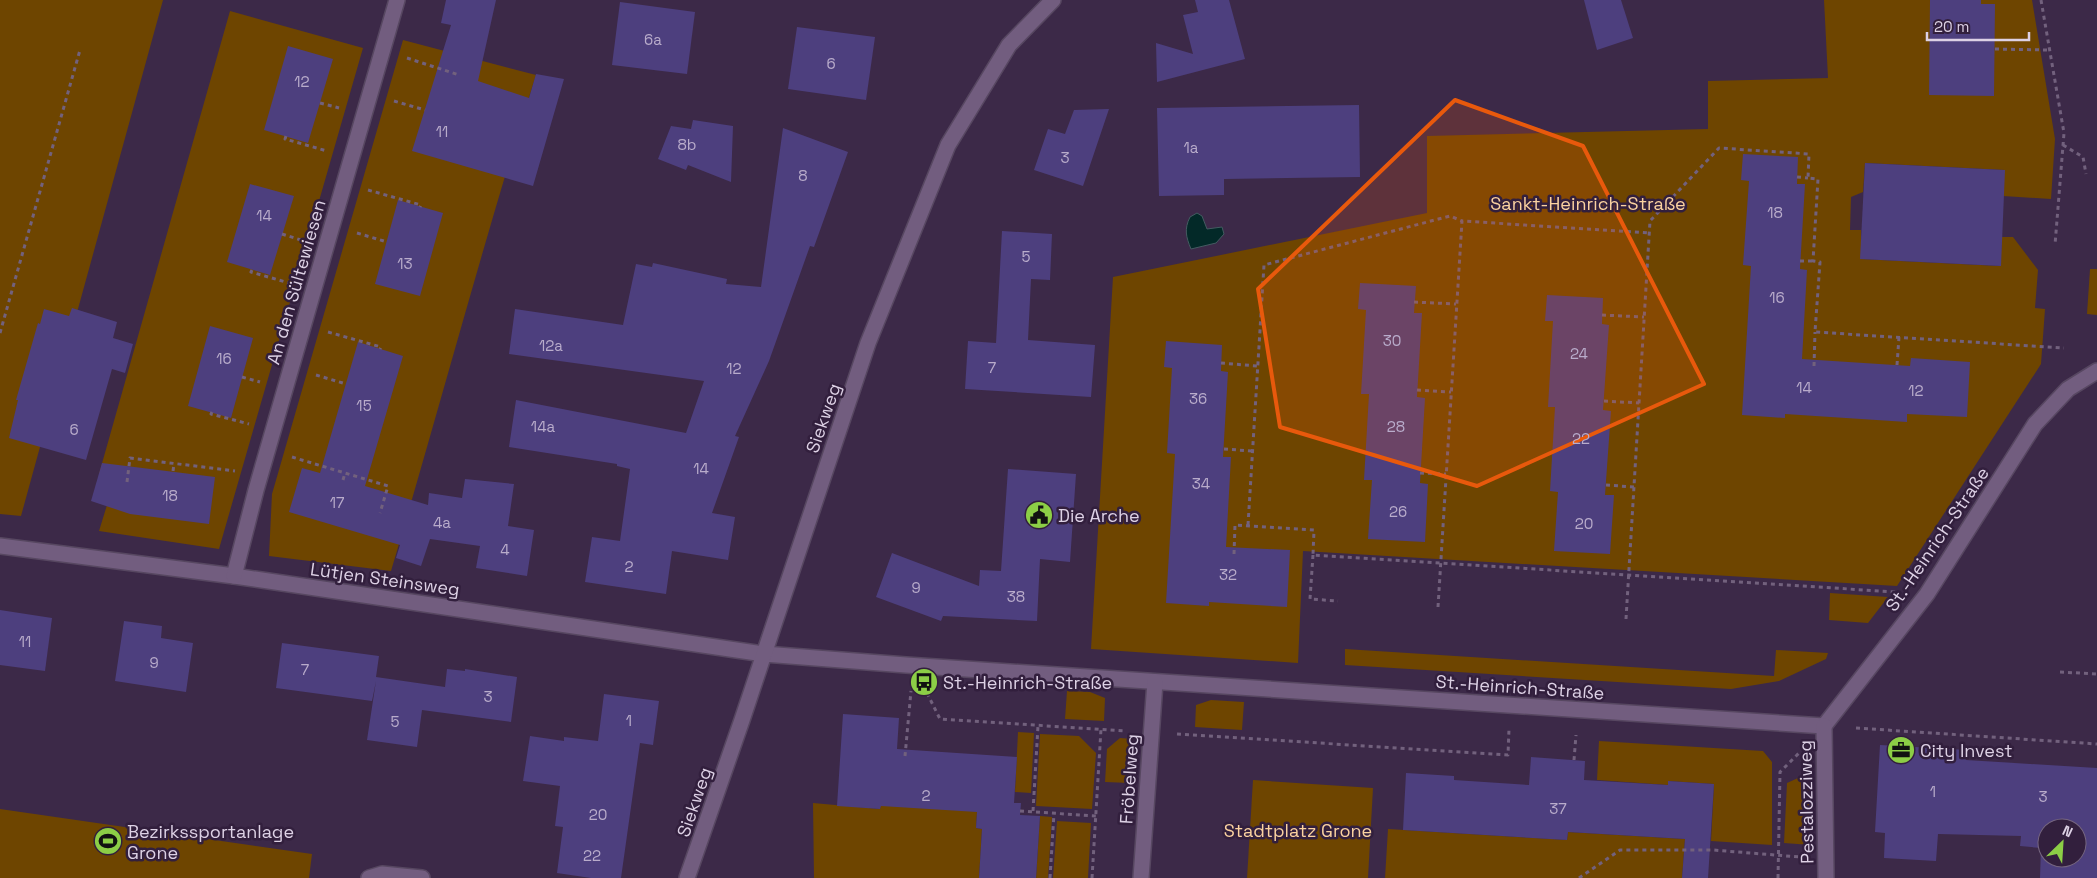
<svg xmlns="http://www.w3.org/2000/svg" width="2097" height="878" font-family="'Space Grotesk',sans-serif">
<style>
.green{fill:#6e4500}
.water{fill:#032928;stroke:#445b61}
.building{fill:#4d3f7e;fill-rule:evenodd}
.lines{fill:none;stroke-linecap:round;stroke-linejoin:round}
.minor-casing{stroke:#574761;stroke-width:18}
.path{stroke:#72617d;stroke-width:3;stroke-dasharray:4 4;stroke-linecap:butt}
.minor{stroke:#725d7f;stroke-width:15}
.marked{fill:#e8590c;fill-opacity:0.2;stroke:#e8590c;stroke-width:4;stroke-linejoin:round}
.labels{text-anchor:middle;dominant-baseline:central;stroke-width:5;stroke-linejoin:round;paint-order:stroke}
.number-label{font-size:15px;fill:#b9accb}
.park-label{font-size:18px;fill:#fbd2a0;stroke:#321f3d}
.street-label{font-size:18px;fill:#ddd1e5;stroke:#321f3d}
.poi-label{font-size:18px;fill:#ddd1e5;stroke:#321f3d;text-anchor:start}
</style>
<rect width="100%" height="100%" fill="#3c2948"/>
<g class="green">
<path d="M0,0H163L21,516L0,514Z"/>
<path d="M1824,0H2032L2055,139L2051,199L2003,196L2004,170L1865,163L1863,192L1851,197L1850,230H1861V259L2000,266L2002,237H2013L2038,270L2035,308L2045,309L2041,364L1897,586L1303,551L1298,663L1091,649L1113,277L1427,213V136L1708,129V81L1828,78Z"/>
<path d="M230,11L363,48L219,549L99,531L115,479L99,474Z"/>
<path d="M403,40L536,75C484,240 440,406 391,571L269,556L272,494Z"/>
<path d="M2090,269H2097V315L2087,314Z"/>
<path d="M1830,593L1888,597L1868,623L1829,620Z"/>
<path d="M1345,649L1774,676L1776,650L1828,653L1826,659L1779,681L1731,689L1345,665Z"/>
<path d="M1067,691L1090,692L1105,698L1104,721L1065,719Z"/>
<path d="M1211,700L1244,702L1242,730L1195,727L1196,705Z"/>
<path d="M1018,732L1034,733L1031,793L1015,792Z"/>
<path d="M1040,734L1079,736L1096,753L1092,809L1036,806Z"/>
<path d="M1120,738L1133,739L1130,783L1105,782L1107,749Z"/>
<path d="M1599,741L1763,751L1772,762V845L1711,841L1714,784L1668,781V785L1597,780Z"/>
<path d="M1798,778L1808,781L1810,784L1811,845L1784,843L1787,783Z"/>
<path d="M1253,780L1373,788L1368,878H1247Z"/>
<path d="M881,797L977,812L976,828L982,829L979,878H814L813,803L880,809Z"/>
<path d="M0,809L312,854L309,878H0Z"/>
<path d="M1040,816L1052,817L1048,878H1036Z"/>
<path d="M1057,821L1091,823L1088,878H1053Z"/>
<path d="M1388,829L1567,840L1568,832L1685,839L1682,878H1385Z"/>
</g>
<path class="water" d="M1197,213L1202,216L1207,229L1222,227L1224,234L1216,243L1191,249C1186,237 1184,229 1190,217Z"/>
<g class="building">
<path d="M446,0H496L478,81L529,98L536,74L564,79L533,186L412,151L451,25L441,23Z"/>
<path d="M1195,0H1229L1245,59L1157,82L1156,43L1193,54L1183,15L1198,12Z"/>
<path d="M1584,0H1621L1633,38L1597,50Z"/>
<path d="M1930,0H1981V4H1995L1994,96L1929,95Z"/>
<path d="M620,2L695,12L687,74L612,65Z"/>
<path d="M797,27L875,37L866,100L788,89Z"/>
<path d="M288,46L333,59L308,143L264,130Z"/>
<path d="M1359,105L1360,177L1224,179V195L1159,196L1157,108Z"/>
<path d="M1109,109L1083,186L1034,170L1048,129L1065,134L1074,110Z"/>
<path d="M693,120L733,126L731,182L688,165L686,170L658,159L671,126L691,129Z"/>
<path d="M783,128L848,152L814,247L810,246L769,361L735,436L739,437L712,513L735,517L728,560L672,551L666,594L585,582L592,537L620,541L630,469L617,466V464L509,447L516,400L686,433L704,381L509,354L515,309L623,325L636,264L652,267L653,263L727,279L726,284L761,287Z"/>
<path d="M1743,154L1798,157L1797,184H1805L1800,269L1807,270L1802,359L1910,366L1911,358L1970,362L1967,417L1907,414V422L1785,414V418L1742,415L1751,266L1743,265L1749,181L1741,180Z"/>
<path d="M1865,163L2005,170L2001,266L1860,259Z"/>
<path d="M250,184L294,196L270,275L227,262Z"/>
<path d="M398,200L443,213L420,296L375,284Z"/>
<path d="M1002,231L1052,234L1050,280L1031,279L1028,340L1095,345L1091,397L965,389L968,341L996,343Z"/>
<path d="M1360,283L1416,286L1414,313H1422L1417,397L1425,398L1420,483L1428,484L1425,542L1368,539L1372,480H1364L1369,394H1361L1366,310L1358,309Z"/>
<path d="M1547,295L1603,298L1602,324L1609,325L1603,410L1611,411L1605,495H1614L1610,554L1554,551L1558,492L1550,491L1555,407H1548L1553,321H1545Z"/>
<path d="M72,308L117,322L113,338L133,344L125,373L112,369L86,460L9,438L18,400H16L38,323L40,324L44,309L69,316Z"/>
<path d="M210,326L253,338L231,418L188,406Z"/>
<path d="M1166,341L1222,345L1221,371L1228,372L1223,457H1231L1226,547L1290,550L1287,607L1209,602V606L1166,603L1175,454L1167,453L1172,368L1164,367Z"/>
<path d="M358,342L403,356L365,486L428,505L429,493L462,498L465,479L514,484L508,526L534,530L527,576L476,568L480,546L430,539L421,566L396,558L400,545L289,512L302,468L320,473Z"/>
<path d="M102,463L215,477L209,524L130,514L91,501Z"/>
<path d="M1008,469L1076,474L1070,562L1040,559L1037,621L943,616L941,621L876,597L892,553L979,586L980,570L1001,571Z"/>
<path d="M0,610L52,618L45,671L0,665Z"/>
<path d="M124,621L162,626L161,638L193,643L186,692L115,681Z"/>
<path d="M282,643L379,656L376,677L445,687L447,669L465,671V669L517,677L511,722L422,710L417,747L367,740L376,681L372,701L276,688Z"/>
<path d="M604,694L659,701L653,745L640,743L621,878H591L557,873L563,827L555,826L560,786L523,781L530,736L564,741V737L598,741Z"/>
<path d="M843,714L899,718L897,749L1017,757L1014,803H1021L1020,815L1040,816L1036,878H979L982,829L976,828L977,812L881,806L880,809L837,806Z"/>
<path d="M1880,745L1967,750L1966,760L2097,768V878H2040L2041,848L2020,846L2021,836L1938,834L1936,861L1884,858L1885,833L1875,832ZM2047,828H2077V858H2047Z"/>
<path d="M1531,757L1585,761L1584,780L1668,785V781L1714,784L1708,878H1682L1685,839L1568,832L1567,840L1403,830L1406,773L1454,776V780L1529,785Z"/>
</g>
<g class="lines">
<defs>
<g id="minor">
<path d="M0,546L234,576L764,654L906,665L1824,726L1927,594L2035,424L2068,389L2097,371"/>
<path d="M234,576L256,490L397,0"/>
<path d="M1824,726L1826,878"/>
<path d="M369,878L382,874L422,878"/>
<path d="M687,878L742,720L868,343L948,145L1009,45L1053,0"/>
<path d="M1141,878L1155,682"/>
</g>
</defs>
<use href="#minor" class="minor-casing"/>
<g class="path">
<path d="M2041,0L2064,133L2055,245"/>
<path d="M1995,49L2048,50"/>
<path d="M407,58L459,75"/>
<path d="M394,101L425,110"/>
<path d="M320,103L339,108"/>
<path d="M286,136L285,139L327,151"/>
<path d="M2063,145L2083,157L2086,174"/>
<path d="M1797,177L1808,178"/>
<path d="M368,190L421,205L420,207"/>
<path d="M357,233L387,242"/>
<path d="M282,234L301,240"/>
<path d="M1800,261H1813"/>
<path d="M252,270L251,272L289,283"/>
<path d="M1414,302L1456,304"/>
<path d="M1602,315L1644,317"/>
<path d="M328,332L381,347L380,349"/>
<path d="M0,333L80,50"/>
<path d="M1221,363L1257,366"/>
<path d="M1897,365L1899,337"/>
<path d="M1814,366L1815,332"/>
<path d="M316,375L346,384"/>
<path d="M242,377L260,382"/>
<path d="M1417,390L1451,392"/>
<path d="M1604,401L1639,403"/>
<path d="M212,412L211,414L249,424"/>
<path d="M1224,449L1252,451"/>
<path d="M292,457L388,486L380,513"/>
<path d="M173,471L174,464"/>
<path d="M1420,473L1446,474"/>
<path d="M343,480L345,473"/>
<path d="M127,482L130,458L235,471"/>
<path d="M1606,485L1634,487"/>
<path d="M1248,525L1264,265L1450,216L1462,221"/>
<path d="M1234,554L1235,525L1314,530L1313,555L1896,592"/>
<path d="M1313,555L1310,599L1338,601"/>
<path d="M1438,607L1462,221L1650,233"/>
<path d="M1626,619L1650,221L1719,148L1809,154L1808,178L1818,179L1813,261L1820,262L1815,332L2064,348"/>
<path d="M2060,672L2097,674"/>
<path d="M927,693L940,719L1126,731"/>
<path d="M1856,728L2097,744"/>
<path d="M1177,734L1508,755L1509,729"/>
<path d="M905,756L911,691"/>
<path d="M1574,760L1576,735"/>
<path d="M1020,811L1096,816"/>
<path d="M1033,811L1038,726"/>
<path d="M1050,878L1054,813"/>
<path d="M1092,878L1101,729"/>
<path d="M1579,878L1620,850H1713L1800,857"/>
<path d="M1778,878L1780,772L1799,753"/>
</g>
<use href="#minor" class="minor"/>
</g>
<path class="marked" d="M1455,100L1583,146L1704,384L1477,486L1280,427L1258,289Z"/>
<defs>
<symbol id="civic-disc" viewBox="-11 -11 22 22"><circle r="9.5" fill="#8cce46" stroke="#321f3d"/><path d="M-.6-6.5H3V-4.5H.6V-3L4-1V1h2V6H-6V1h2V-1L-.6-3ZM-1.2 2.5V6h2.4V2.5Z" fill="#111"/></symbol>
<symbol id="bus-disc" viewBox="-11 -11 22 22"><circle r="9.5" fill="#8cce46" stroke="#321f3d"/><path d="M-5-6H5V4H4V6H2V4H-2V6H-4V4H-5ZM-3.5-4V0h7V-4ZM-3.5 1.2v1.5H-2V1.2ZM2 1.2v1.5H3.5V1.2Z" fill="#111"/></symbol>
<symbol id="office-disc" viewBox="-11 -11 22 22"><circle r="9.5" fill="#8cce46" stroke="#321f3d"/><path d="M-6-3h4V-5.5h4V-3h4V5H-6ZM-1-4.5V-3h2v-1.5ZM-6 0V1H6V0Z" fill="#111"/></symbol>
<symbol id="stadium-disc" viewBox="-11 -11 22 22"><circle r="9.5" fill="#8cce46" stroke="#321f3d"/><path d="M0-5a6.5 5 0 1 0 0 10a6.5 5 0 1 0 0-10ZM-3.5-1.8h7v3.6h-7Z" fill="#111"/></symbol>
</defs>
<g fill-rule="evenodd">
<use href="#civic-disc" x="1023" y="499" width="32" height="32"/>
<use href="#bus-disc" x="908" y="666" width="32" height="32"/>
<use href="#office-disc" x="1885" y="734" width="32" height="32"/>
<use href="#stadium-disc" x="92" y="825" width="32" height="32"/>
</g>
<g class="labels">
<g class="number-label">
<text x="653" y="39">6a</text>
<text x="831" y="63">6</text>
<text x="302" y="81">12</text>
<text x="442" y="131">11</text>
<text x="687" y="144">8b</text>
<text x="1191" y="147">1a</text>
<text x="1065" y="157">3</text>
<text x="803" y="175">8</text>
<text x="1775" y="212">18</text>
<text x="264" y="215">14</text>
<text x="1026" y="256">5</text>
<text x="405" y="263">13</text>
<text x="1777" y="297">16</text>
<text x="1392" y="340">30</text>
<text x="551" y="345">12a</text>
<text x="1579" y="353">24</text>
<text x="224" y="358">16</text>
<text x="992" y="367">7</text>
<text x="734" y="368">12</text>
<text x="1804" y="387">14</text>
<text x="1916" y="390">12</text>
<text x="1198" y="398">36</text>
<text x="364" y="405">15</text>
<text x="543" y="426">14a</text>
<text x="1396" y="426">28</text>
<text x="74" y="429">6</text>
<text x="1581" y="438">22</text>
<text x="701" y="468">14</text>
<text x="1201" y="483">34</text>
<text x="170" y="495">18</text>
<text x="337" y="502">17</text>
<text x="1398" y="511">26</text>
<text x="442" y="522">4a</text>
<text x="1584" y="523">20</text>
<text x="505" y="549">4</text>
<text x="629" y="566">2</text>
<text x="1228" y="574">32</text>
<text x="916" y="587">9</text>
<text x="1016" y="596">38</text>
<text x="25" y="641">11</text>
<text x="154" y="662">9</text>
<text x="305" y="669">7</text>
<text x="488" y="696">3</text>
<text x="629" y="720">1</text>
<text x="395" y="721">5</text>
<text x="1933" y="791">1</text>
<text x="926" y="795">2</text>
<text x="2043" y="796">3</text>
<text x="1558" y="808">37</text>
<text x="598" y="814">20</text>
<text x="592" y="855">22</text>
</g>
<g class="park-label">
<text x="1588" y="203">Sankt-Heinrich-Straße</text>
<text x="1298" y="830">Stadtplatz Grone</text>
</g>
<g class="street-label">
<text transform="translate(296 282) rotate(-74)">An den Sültewiesen</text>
<text transform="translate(823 418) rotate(-71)">Siekweg</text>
<text transform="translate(1937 539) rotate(-56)">St.-Heinrich-Straße</text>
<text transform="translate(385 579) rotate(8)">Lütjen Steinsweg</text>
<text transform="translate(1520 687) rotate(4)">St.-Heinrich-Straße</text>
<text transform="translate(1129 779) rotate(-86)">Fröbelweg</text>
<text transform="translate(694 802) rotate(-71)">Siekweg</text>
<text transform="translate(1806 802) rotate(-91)">Pestalozziweg</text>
</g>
<g class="poi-label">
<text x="1058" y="515">Die Arche</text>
<text x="943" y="682">St.-Heinrich-Straße</text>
<text x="1920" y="750">City Invest</text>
<text x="127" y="831">Bezirkssportanlage<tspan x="127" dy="21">Grone</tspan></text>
</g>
</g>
<g transform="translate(2062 843) rotate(25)"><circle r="24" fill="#321f3d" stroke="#766680"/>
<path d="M0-4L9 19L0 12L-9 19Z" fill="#8cce46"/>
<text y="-8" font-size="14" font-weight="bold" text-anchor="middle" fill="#ddd1e5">N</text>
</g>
<path d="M1927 32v8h102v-8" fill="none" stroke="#ddd1e5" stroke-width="2.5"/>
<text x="1934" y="32" font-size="15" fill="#ddd1e5" stroke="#321f3d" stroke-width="4" paint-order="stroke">20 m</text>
</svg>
